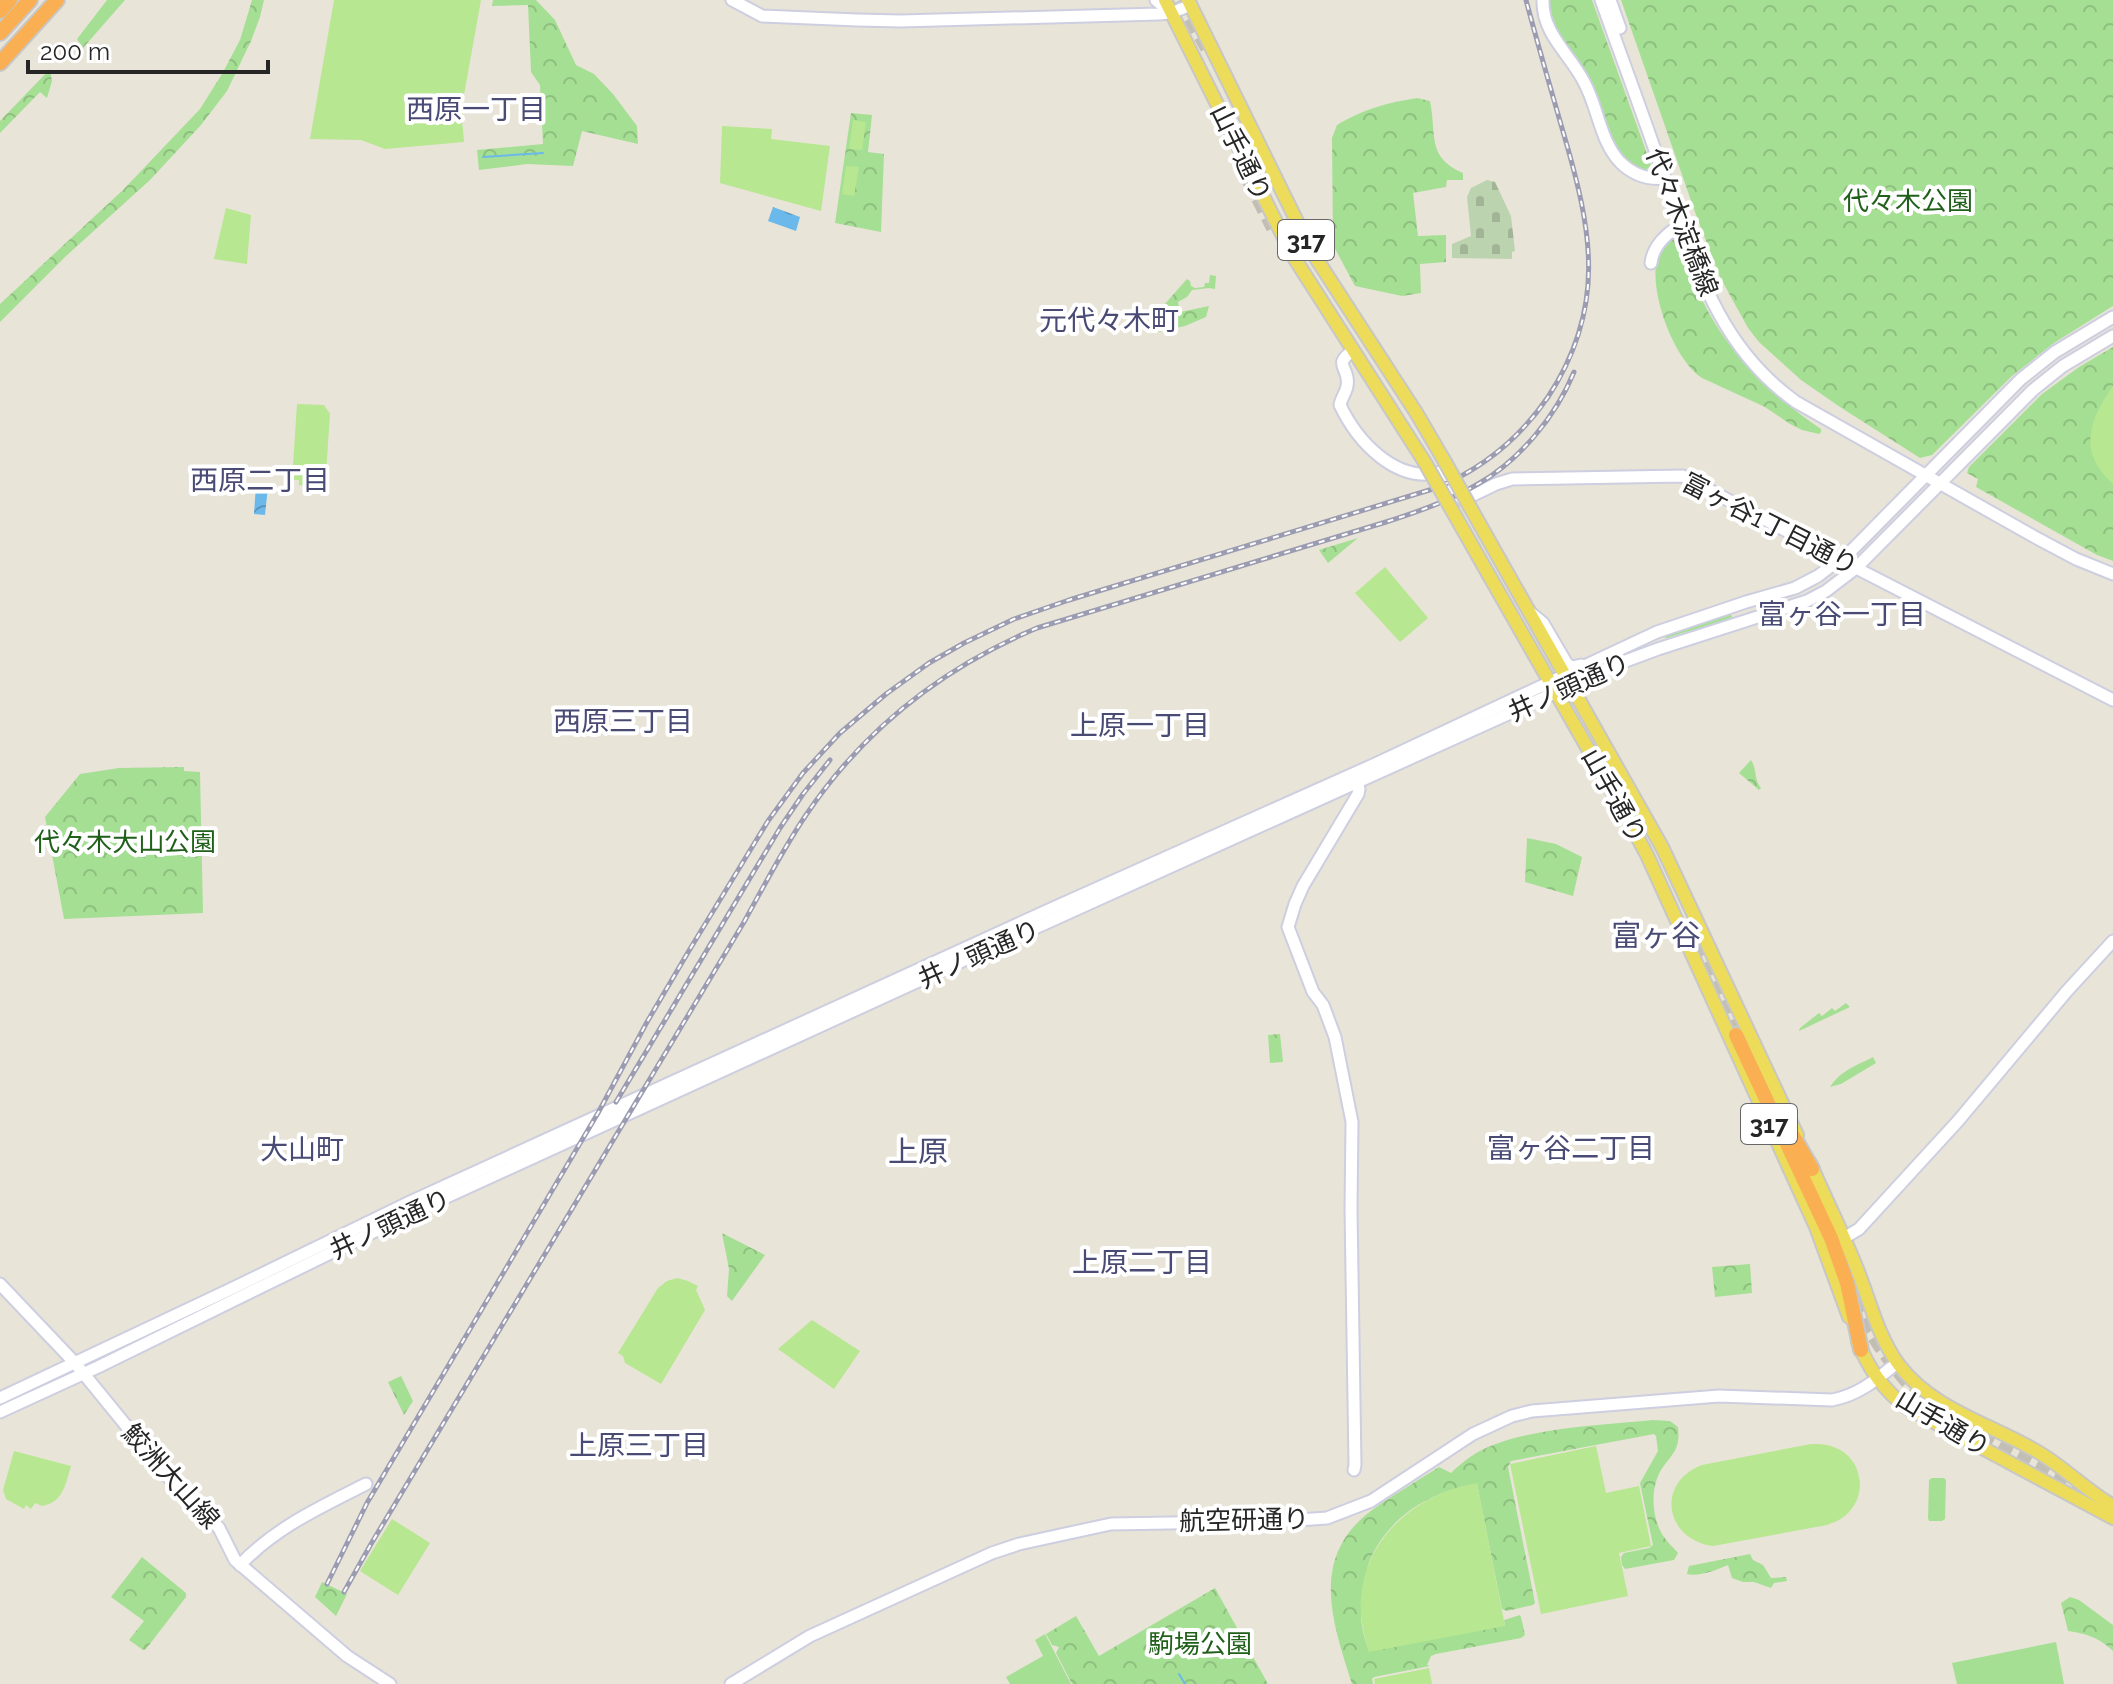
<svg xmlns="http://www.w3.org/2000/svg" width="2113" height="1684" font-family="Raleway,'Noto Sans JP',sans-serif">
<style>
.grass{fill:#a5df94}
.forest{fill:url(#forest-crowns)}
.cemetery{fill:url(#cemetery-stones)}
.pitch{fill:#b7e790}
.water{fill:url(#water-waves)}
.lines{fill:none;stroke-linecap:round;stroke-linejoin:round}
.stream{stroke:#6bb9eb;stroke-width:2}
.highway-tunnel{stroke:#c2beb4;stroke-width:14;stroke-dasharray:14 7;stroke-linecap:butt}
.secondary-casing{stroke:#cdcee0;stroke-width:15}
.primary-casing{stroke:#c7c7c7;stroke-width:16}
.highway-casing{stroke:#c7c7c7;stroke-width:18}
.secondary{stroke:#fff;stroke-width:11}
.primary{stroke:#ecdc5a;stroke-width:12}
.highway{stroke:#faaf52;stroke-width:14}
.rail-casing{stroke:#9b9cb1;stroke-width:5}
.rail{stroke:#fff;stroke-width:2;stroke-dasharray:6;stroke-linecap:butt}
.primary-bridge-casing{stroke:#c7c7c7;stroke-width:16;stroke-linecap:butt}
.primary-bridge{stroke:#ecdc5a;stroke-width:12}
.labels{text-anchor:middle;dominant-baseline:central;stroke-width:8;stroke-linejoin:round;paint-order:stroke}
.shield{fill:#fff;stroke:#676767;stroke-width:2}
.shield-label{font-size:24px;font-weight:bold;fill:#262626}
.street-label{font-size:26px;fill:#262626;stroke:#fff}
.park-label{font-size:26px;fill:#20601a;stroke:#fff}
.neighbourhood-label{font-size:28px;fill:#494b75;stroke:#fff}
.quarter-label{font-size:30px;fill:#494b75;stroke:#fff}
</style>
<defs>
<pattern id="forest-crowns" width="20" height="18" patternUnits="userSpaceOnUse" patternTransform="scale(2)"><rect width="20" height="18" fill="#a5df94"/><path d="M2 6a3 3 0 1 1 6 0M12 15a3 3 0 1 1 6 0" fill="none" stroke="#8ebf7f"/></pattern>
<pattern id="cemetery-stones" width="16" height="16" patternUnits="userSpaceOnUse" patternTransform="scale(2)"><rect width="16" height="16" fill="#bcd3af"/><path d="M2 7V4a2 2 0 0 1 4 0v3zM10 15v-3a2 2 0 0 1 4 0v3z" fill="#a1b596"/></pattern>
<pattern id="water-waves" width="16" height="10" patternUnits="userSpaceOnUse" patternTransform="scale(2)"><rect width="16" height="10" fill="#6bb9eb"/><path d="M0 5q4-4 8 0t8 0" fill="none" stroke="#5896be"/></pattern>
</defs>
<rect width="100%" height="100%" fill="#e9e4d8"/>
<g class="grass">
<path d="M1728,613L1732,616L1731,621C1709,627 1689,630 1667,638L1664,637L1665,635Z"/>
<path d="M1846,1003L1850,1007L1799,1031L1800,1028L1819,1013L1822,1016L1832,1008L1835,1011Z"/>
<path d="M1873,1057L1876,1063L1841,1084L1830,1087C1841,1070 1856,1066 1873,1057Z"/>
<path d="M1932,1478H1944L1946,1480L1945,1519L1942,1521H1929L1928,1518L1929,1480Z"/>
<path d="M1045,1634L1071,1684H1010L1006,1677L1043,1656L1035,1640Z"/>
<path d="M2056,1642L2064,1684H1957L1952,1663Z"/>
</g>
<g class="forest">
<path d="M107,0H125L83,48L77,39Z"/>
<path d="M252,0H264L260,17L251,41L227,91L201,125L150,180L65,257L0,322V304L123,190L200,109L222,74L240,40Z"/>
<path d="M493,0H536L555,20L576,65L594,74L613,94L637,126L638,144L582,131L573,166L527,164L479,170L477,150L543,144L540,85L531,72L528,5L492,6Z"/>
<path d="M1548,0H1592L1651,165L1646,170C1629,168 1622,157 1613,145L1551,20Z"/>
<path d="M1621,0H2113V306L2054,343L2012,376L1932,455L1920,458L1840,407L1801,380L1759,342L1748,328L1720,277L1695,212Z"/>
<path d="M50,69L52,81L47,98L40,92L0,133V121Z"/>
<path d="M1417,98L1430,101C1437,135 1426,157 1463,173V180H1447L1446,187L1413,193L1418,236L1446,235V262L1420,264L1421,293L1402,296L1355,286L1333,245L1332,138L1337,125C1364,109 1386,103 1417,98Z"/>
<path d="M851,113L872,115L868,152L884,154L881,232L835,223Z"/>
<path d="M1675,238L1681,245C1689,271 1699,296 1713,320C1736,360 1782,403 1821,429V432L1819,434L1802,430L1790,424L1765,407L1702,378C1673,359 1647,288 1658,255C1662,245 1665,240 1675,238Z"/>
<path d="M1210,275L1216,276L1215,289L1209,288L1192,290L1187,297L1178,302L1180,312L1209,306L1206,317L1185,326L1158,332L1155,322L1166,318L1164,309L1157,311V309L1163,306L1187,279L1190,281L1191,286L1195,288L1204,287L1205,283H1209Z"/>
<path d="M2113,347V561L2097,555L1976,487L1978,479L1967,473L1969,467L2042,394L2079,367Z"/>
<path d="M1358,538L1328,563L1319,550Z"/>
<path d="M1751,760C1757,769 1754,780 1761,788L1759,790L1739,773Z"/>
<path d="M184,767V771L200,772L203,913L64,919L45,817L80,774L119,768Z"/>
<path d="M1527,838L1556,844L1582,857L1573,896L1525,882Z"/>
<path d="M1280,1034L1283,1062L1270,1063L1268,1035Z"/>
<path d="M722,1233L765,1255L732,1301L727,1296L729,1269Z"/>
<path d="M1750,1264L1752,1293L1715,1297L1712,1267Z"/>
<path d="M401,1376L413,1401L404,1415L388,1382Z"/>
<path d="M1653,1420L1670,1421L1678,1427C1680,1448 1675,1451 1663,1467C1650,1485 1651,1515 1662,1534C1666,1541 1673,1547 1678,1553L1674,1560L1625,1569L1622,1565L1621,1557L1624,1553L1649,1548L1653,1545L1640,1483L1658,1451L1656,1436L1654,1434L1511,1461L1508,1467L1535,1603L1533,1605L1507,1611L1502,1609L1477,1484C1431,1491 1389,1516 1370,1560C1366,1569 1366,1580 1365,1590C1363,1598 1361,1607 1361,1615C1361,1627 1365,1640 1369,1651L1505,1625L1504,1620L1520,1615L1521,1617L1525,1635L1521,1638L1436,1654L1431,1656L1427,1665L1430,1666L1374,1677L1372,1679L1373,1684H1352C1332,1621 1309,1557 1372,1510C1393,1495 1417,1481 1439,1467L1451,1473C1463,1461 1477,1451 1493,1445C1540,1427 1603,1425 1653,1420Z"/>
<path d="M1750,1554L1753,1560L1763,1565L1771,1578L1786,1577L1787,1581L1774,1583L1771,1588L1754,1582H1743L1732,1578L1728,1565C1716,1570 1699,1577 1687,1574L1689,1566Z"/>
<path d="M142,1557L186,1593V1597L146,1649L143,1650L129,1640L144,1621L111,1597Z"/>
<path d="M322,1582L347,1594L336,1616L315,1597Z"/>
<path d="M1215,1588L1268,1684H1072L1056,1653L1059,1647L1052,1645L1046,1634L1076,1616L1099,1656Z"/>
<path d="M2070,1597L2079,1600L2113,1625V1651C2100,1638 2085,1633 2068,1631L2061,1603Z"/>
</g>
<path class="cemetery" d="M1487,180L1495,182L1511,216L1515,251L1512,252V259L1452,258V244L1471,236L1467,197L1471,188Z"/>
<g class="pitch">
<path d="M334,0H481L462,106L463,117L462,119L464,142L385,149L361,140L310,139Z"/>
<path d="M853,120L866,122L862,150L849,149Z"/>
<path d="M722,126L772,129L771,139L830,146L821,211L720,183Z"/>
<path d="M846,166L859,167L854,196L842,194Z"/>
<path d="M226,208L251,215L247,264L214,259Z"/>
<path d="M2113,386V484C2077,452 2089,420 2113,386Z"/>
<path d="M297,404L324,405L330,414L325,488L299,485V480H292Z"/>
<path d="M1385,567L1428,618L1400,642L1355,593Z"/>
<path d="M677,1278L688,1281L698,1286L696,1290L705,1310L661,1384L625,1363L623,1356L618,1353L658,1288L667,1281Z"/>
<path d="M812,1320L860,1351L834,1389L778,1349Z"/>
<path d="M1811,1444C1819,1444 1828,1444 1836,1448C1861,1458 1868,1492 1849,1512C1843,1519 1835,1522 1827,1525L1713,1546C1665,1540 1655,1483 1702,1465Z"/>
<path d="M1596,1446L1606,1493L1639,1486L1651,1546L1619,1553L1628,1596L1541,1614L1510,1464Z"/>
<path d="M14,1451L71,1466C65,1486 63,1502 42,1506L35,1503L31,1509L26,1505L24,1509L6,1499L3,1490Z"/>
<path d="M1477,1483L1505,1626L1369,1652C1365,1640 1362,1627 1361,1615C1356,1545 1412,1494 1477,1483Z"/>
<path d="M392,1519L430,1543L398,1595L360,1571Z"/>
<path d="M1429,1668L1432,1684H1375L1374,1679Z"/>
</g>
<g class="water">
<path d="M773,207L800,217L796,231L768,221Z"/>
<path d="M256,485L268,486L265,515L254,514Z"/>
</g>
<g class="lines">
<g class="stream">
<path d="M483,157L543,153"/>
<path d="M1179,1674L1185,1684"/>
</g>
<g class="highway-tunnel">
<path d="M1180,0L1207,48"/>
<path d="M1239,161L1273,228"/>
<path d="M1692,946L1710,974L1736,1035"/>
<path d="M1842,1251L1862,1294"/>
<path d="M1853,1301C1883,1356 1911,1393 1960,1432"/>
<path d="M1948,1409L1991,1442L2094,1498"/>
</g>
<defs>
<g id="secondary">
<path d="M732,0L762,16L857,20L901,21L1159,14L1171,13L1191,5"/>
<path d="M1156,0L1171,13"/>
<path d="M1543,0C1542,34 1570,54 1584,82C1598,107 1600,141 1620,162C1633,175 1647,180 1665,178"/>
<path d="M1601,0C1622,58 1643,115 1663,173C1695,261 1716,345 1796,402L2033,536L2076,559L2113,574"/>
<path d="M1610,0L1620,28"/>
<path d="M1651,263C1653,246 1667,233 1681,225"/>
<path d="M1353,351C1331,365 1351,368 1347,386C1346,393 1341,398 1340,405C1357,441 1396,484 1440,472L1463,500L1496,484L1512,479L1683,476L1856,568L2113,700"/>
<path d="M1531,613L1543,623L1567,664L1572,667L1581,665"/>
<path d="M1844,1238L1859,1229L1958,1121L2067,991L2113,941"/>
<path d="M0,1284L75,1363L168,1477L219,1528L235,1560L347,1656L390,1684"/>
<path d="M0,1398L231,1289L412,1201L1053,908L1373,765L1657,632L1746,602L1795,588L1818,576L1852,550L2021,379L2055,352L2113,317"/>
<path d="M0,1412L98,1367L416,1211L971,957L1623,662L1658,649L1807,601L1826,591L1856,568L2033,390L2063,366L2113,336"/>
<path d="M1354,1470L1355,1465L1351,1209L1352,1122L1335,1037L1323,1005L1313,992L1288,927L1295,904L1303,886L1358,794L1359,789L1356,778"/>
<path d="M240,1565C276,1527 321,1507 366,1484"/>
<path d="M731,1684L810,1636L992,1553L1019,1544L1111,1524L1284,1521L1327,1518L1371,1501L1473,1434L1512,1416L1532,1411L1719,1396L1832,1400C1859,1395 1877,1379 1897,1363"/>
</g>
<g id="primary">
<path d="M1165,0L1293,256L1424,461"/>
<path d="M1188,0L1312,252L1417,414L1445,462"/>
<path d="M1470,507L1662,847L1797,1135"/>
<path d="M1490,577L1623,810L1647,855L1816,1227L1849,1317"/>
<path d="M1810,1163C1825,1198 1843,1233 1857,1269C1870,1301 1878,1337 1899,1365C1933,1410 1991,1424 2038,1452C2065,1468 2086,1490 2113,1506"/>
<path d="M1858,1342C1868,1368 1884,1390 1906,1407L2113,1518"/>
</g>
<g id="highway">
<path d="M0,11L10,0"/>
<path d="M0,33L30,0"/>
<path d="M0,63L57,0"/>
<path d="M1736,1035L1831,1238L1847,1283L1861,1350"/>
<path d="M1789,1129L1812,1169"/>
</g>
</defs>
<use href="#secondary" class="secondary-casing"/>
<use href="#primary" class="primary-casing"/>
<use href="#highway" class="highway-casing"/>
<use href="#secondary" class="secondary"/>
<use href="#primary" class="primary"/>
<use href="#highway" class="highway"/>
<defs>
<g id="rail">
<path d="M616,1102L780,828L803,794L830,760"/>
<path d="M327,1584L367,1503L598,1113L647,1022L690,949L768,821L803,773L840,733L886,694L929,663L964,643L1014,619L1069,600L1436,488C1482,469 1520,438 1548,397C1607,307 1592,231 1564,135C1551,90 1538,45 1526,0"/>
<path d="M344,1592L371,1544L744,922C764,886 783,849 806,815C864,729 942,668 1037,628L1386,522C1417,512 1449,501 1478,484C1520,460 1556,416 1574,372"/>
</g>
</defs>
<use href="#rail" class="rail-casing"/>
<use href="#rail" class="rail"/>
<defs>
<g id="primary-bridge">
<path d="M1424,461L1490,577"/>
<path d="M1445,462L1470,507"/>
</g>
</defs>
<use href="#primary-bridge" class="primary-bridge-casing"/>
<use href="#primary-bridge" class="primary-bridge"/>
</g>
<g class="labels">
<g class="shield">
<rect x="1278" y="220" width="56" height="40" rx="6"/>
<rect x="1741" y="1104" width="56" height="40" rx="6"/>
</g>
<g class="shield-label">
<text x="1306" y="240">317</text>
<text x="1769" y="1124">317</text>
</g>
<g class="street-label">
<text transform="translate(1241 153) rotate(64)">山手通り</text>
<text transform="translate(1682 222) rotate(69)">代々木淀橋線</text>
<text transform="translate(1770 524) rotate(27)">富ヶ谷1丁目通り</text>
<text transform="translate(1569 687) rotate(-24)">井ノ頭通り</text>
<text transform="translate(1614 796) rotate(61)">山手通り</text>
<text transform="translate(979 954) rotate(-24)">井ノ頭通り</text>
<text transform="translate(390 1224) rotate(-25)">井ノ頭通り</text>
<text transform="translate(1943 1423) rotate(31)">山手通り</text>
<text transform="translate(171 1476) rotate(48)">鮫洲大山線</text>
<text transform="translate(1244 1520) rotate(-1)">航空研通り</text>
</g>
<g class="park-label">
<text x="1908" y="201">代々木公園</text>
<text x="125" y="842">代々木大山公園</text>
<text x="1200" y="1644">駒場公園</text>
</g>
<g class="neighbourhood-label">
<text x="476" y="109">西原一丁目</text>
<text x="1109" y="320">元代々木町</text>
<text x="260" y="480">西原二丁目</text>
<text x="1842" y="614">富ヶ谷一丁目</text>
<text x="623" y="721">西原三丁目</text>
<text x="1140" y="725">上原一丁目</text>
<text x="1571" y="1148">富ヶ谷二丁目</text>
<text x="302" y="1149">大山町</text>
<text x="1142" y="1262">上原二丁目</text>
<text x="639" y="1445">上原三丁目</text>
</g>
<g class="quarter-label">
<text x="1656" y="935">富ヶ谷</text>
<text x="918" y="1151">上原</text>
</g>
</g>
<path d="M28 60v12h240v-12" fill="none" stroke="#262626" stroke-width="4"/>
<text x="40" y="60" font-size="24" fill="#262626" stroke="#ffffff" stroke-width="6" paint-order="stroke">200 m</text>
</svg>
